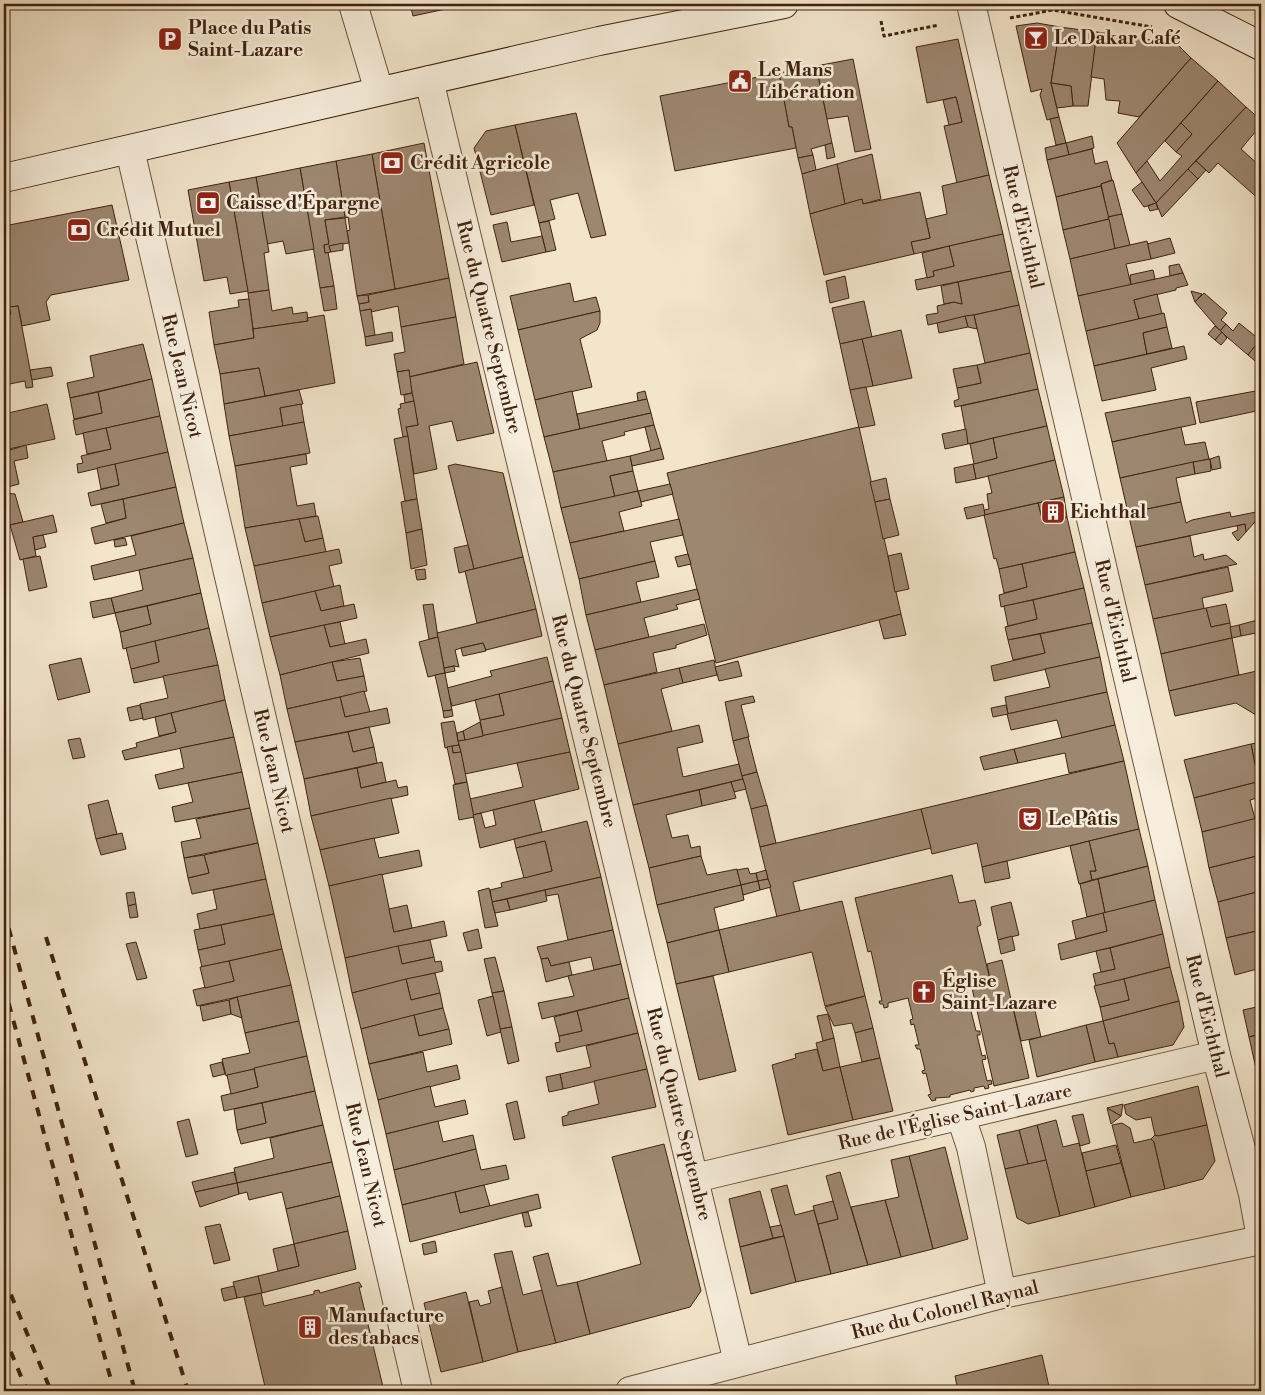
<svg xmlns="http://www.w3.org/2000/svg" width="1265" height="1395" font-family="'Libre Bodoni',serif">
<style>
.building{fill:#9d8770;stroke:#40220e}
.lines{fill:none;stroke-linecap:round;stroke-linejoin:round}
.minor-casing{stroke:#6c533d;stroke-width:30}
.tertiary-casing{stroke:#6c533d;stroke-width:30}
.secondary-casing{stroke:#40220e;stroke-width:30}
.path{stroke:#40220e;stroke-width:3;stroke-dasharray:4 2.5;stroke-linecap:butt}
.minor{stroke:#f7eedd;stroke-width:28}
.tertiary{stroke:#f7eedd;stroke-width:28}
.secondary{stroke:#f7eedd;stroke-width:28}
.rail{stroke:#40220e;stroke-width:4;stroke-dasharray:9 9;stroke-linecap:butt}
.labels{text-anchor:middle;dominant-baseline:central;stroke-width:5;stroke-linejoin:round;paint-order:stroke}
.poi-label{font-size:19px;font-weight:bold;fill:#40220e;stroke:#f7eedd;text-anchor:start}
.street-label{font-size:19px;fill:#40220e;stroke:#f7eedd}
</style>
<rect width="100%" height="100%" fill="#f2e5ca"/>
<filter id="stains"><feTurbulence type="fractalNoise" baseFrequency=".004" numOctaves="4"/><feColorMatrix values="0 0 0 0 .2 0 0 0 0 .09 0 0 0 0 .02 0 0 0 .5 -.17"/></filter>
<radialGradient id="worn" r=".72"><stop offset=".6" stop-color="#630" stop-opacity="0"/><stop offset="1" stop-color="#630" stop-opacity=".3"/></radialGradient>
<g class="building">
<path d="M410,4H469L413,16Z"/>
<path d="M1037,23L1060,27L1051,83L1059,117L1047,120L1040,95L1042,89L1031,92L1016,26Z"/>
<path d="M1060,27L1097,32L1088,106H1073L1071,86L1051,83Z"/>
<path d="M1097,32L1177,44L1191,58L1139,117L1118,113L1120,101L1106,100L1104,79L1091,77Z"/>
<path d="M958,39L989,175L957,183L944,126L962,122L956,97L927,103L916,47Z"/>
<path d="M1191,58L1218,81L1136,173L1117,143Z"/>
<path d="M853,59L871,149L855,152L848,116L827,119L816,66Z"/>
<path d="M816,66L832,143L811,149L813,155L798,158L792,127H789L779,73Z"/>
<path d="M779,73L789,127H792L796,148L675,171L660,96Z"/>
<path d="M1218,81L1246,107L1156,203L1136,173L1147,161L1160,181L1182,156L1176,152L1192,134L1181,123Z"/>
<path d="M1051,83L1071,86L1073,106L1057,108Z"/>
<path d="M956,97L962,122L949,125L943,100Z"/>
<path d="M1246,107L1261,120V125L1241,149L1261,167V201L1218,163L1209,173L1196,161Z"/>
<path d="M576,113L606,235L591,238L578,193L550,200L555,219L539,223L515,125Z"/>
<path d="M1059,117L1066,143L1056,145L1050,119Z"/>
<path d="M1181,123L1192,134L1176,152L1165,141Z"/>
<path d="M515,125L534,205L491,215L474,148L486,131Z"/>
<path d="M1092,136L1094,148L1069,155L1066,143Z"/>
<path d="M424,143L449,278L395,289L372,154Z"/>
<path d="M832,143L835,157L827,159L825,145Z"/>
<path d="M1066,143L1069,155L1047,160L1045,148Z"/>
<path d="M1092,149L1095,164L1107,161L1112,180L1101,184V186L1056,197L1047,160Z"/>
<path d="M372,154L395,289L357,296L347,231L350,230L348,217L345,218L336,161Z"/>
<path d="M872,154L881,199L863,204L862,199L845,204L837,164Z"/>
<path d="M813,155L816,170L802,174L798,158Z"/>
<path d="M336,161L345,217L325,220L329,244L324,245L325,253L328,252L334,286L320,288L300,168Z"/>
<path d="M1196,161L1206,170L1198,179L1188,169Z"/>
<path d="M837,164L845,204L810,214L802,174Z"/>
<path d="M300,168L314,249L286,254L283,241L267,244L256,177Z"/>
<path d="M1188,169L1198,179L1162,217L1156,203Z"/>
<path d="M989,175L1003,234L914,254L911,242L930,238L926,219L947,214L942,186Z"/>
<path d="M256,177L269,252L264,253L269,290L248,293L229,182Z"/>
<path d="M1113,180L1122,214L1108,217L1101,184Z"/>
<path d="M229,182L248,291L230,294L227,277L204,281L188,190Z"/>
<path d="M1142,182L1156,203L1144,207L1132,190Z"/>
<path d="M1101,186L1109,219L1063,230L1056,197Z"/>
<path d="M920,192L930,238L911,242L914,254L824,275L810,214L862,199L863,204Z"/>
<path d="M1156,203L1158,209L1150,211L1148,206Z"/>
<path d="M112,205L129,280L51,295L46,302L50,320L22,326L18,306L4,308V226Z"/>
<path d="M1122,214L1130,245L1115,249L1108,217Z"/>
<path d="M345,218L349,243L329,246L331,252L325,253L324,245L329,244L325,220Z"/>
<path d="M1109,219L1115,249L1070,259L1063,230Z"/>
<path d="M549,221L556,250L546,252L539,223Z"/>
<path d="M507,222L511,242L542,236L546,252L502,262L493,225Z"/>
<path d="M1003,234L1011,271L917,290L915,280L934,276L933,271L954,266L949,246Z"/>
<path d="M1170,238L1175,253L1151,259L1147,244Z"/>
<path d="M1147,241L1151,259L1126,264L1131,285L1078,296L1070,259Z"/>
<path d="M343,243V250L331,252L329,246Z"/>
<path d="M949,246L954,266L933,271L934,276L927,278L922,253Z"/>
<path d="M1179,264L1183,273L1170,276L1169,266Z"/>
<path d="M1153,270L1155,279L1131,285L1130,275Z"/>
<path d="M1011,271L1019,305L928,325L926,315L938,313L937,306L954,302L962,304L958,282Z"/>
<path d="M1183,273L1188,285L1176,288V290L1134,300L1139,319L1086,331L1078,296Z"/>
<path d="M845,276L849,298L830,303L826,281Z"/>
<path d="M449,278L456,317L401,327L398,306L371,312V309L360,311L359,304L369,302L368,295Z"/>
<path d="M958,282L962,304L954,302L944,304L941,286Z"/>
<path d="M570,283L574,302L596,297L600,311L518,330L510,296Z"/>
<path d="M334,286L337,309L324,311L320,288Z"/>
<path d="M269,290L272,311L292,307L293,314L307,312L308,321L253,329L248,293Z"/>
<path d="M1191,291L1202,294L1195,302Z"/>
<path d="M1204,293L1227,313L1221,320L1226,324L1220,331L1195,302Z"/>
<path d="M1157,294L1162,314L1139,319L1134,300Z"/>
<path d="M368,295L369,302L359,304L357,296Z"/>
<path d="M249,299L254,338L214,345L209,312L239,307L238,300Z"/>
<path d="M864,301L872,337L840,344L832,308Z"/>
<path d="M1019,305L1030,353L985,363L974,315Z"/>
<path d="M18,306L32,380L33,387L26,388L25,381L4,385V316L11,314L9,307Z"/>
<path d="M371,309L375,335L365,337L360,311Z"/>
<path d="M600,311V323L597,330L580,339L592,387L535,400L518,330Z"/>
<path d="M1164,313L1167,327L1143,333L1147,354L1094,366L1086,331Z"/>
<path d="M324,315L335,383L265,396L259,368L220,374L214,345L254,338L253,329L308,321L307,318Z"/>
<path d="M974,315L977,329L968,327L965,316Z"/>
<path d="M965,316L968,327L939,333L937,323Z"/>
<path d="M456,317L464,364L409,377V370L397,372L394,354L405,352L401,327Z"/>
<path d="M1239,323L1260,340L1248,355L1220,331L1226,324L1233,331Z"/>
<path d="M1215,326L1222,332L1215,340L1208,334Z"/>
<path d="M1167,327L1172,348L1147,354L1143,333Z"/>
<path d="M901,330L912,378L873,386L862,339Z"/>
<path d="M392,332L393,341L366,346L365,337Z"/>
<path d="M1222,332L1227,338L1221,345L1215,340Z"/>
<path d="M1261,338V366L1248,355Z"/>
<path d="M862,339L873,386L850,390L840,344Z"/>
<path d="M143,344L152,379L70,398L67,383L94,377L90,356Z"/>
<path d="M1184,346L1187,359L1151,368L1156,390L1102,401L1094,366Z"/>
<path d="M1030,353L1038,389L955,407L954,401L959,399L957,388L981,383L977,365Z"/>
<path d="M477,362L494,433L457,441L452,421L429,426L437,469L414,474L406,427L418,425L409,377Z"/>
<path d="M977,365L981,383L957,388L953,369Z"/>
<path d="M51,367L53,376L32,380L30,370Z"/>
<path d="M259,368L265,396L224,404L220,374Z"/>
<path d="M409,370L412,393L401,395L397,372Z"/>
<path d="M152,379L160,416L76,435L73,420L102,413L98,392Z"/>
<path d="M866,387L875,425L859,428L850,390Z"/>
<path d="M1038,389L1047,426L968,444L961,406Z"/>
<path d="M299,390L303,404L280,408L283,426L229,436L224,404Z"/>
<path d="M1261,390V410L1200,423L1196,402Z"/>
<path d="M572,391L580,429L544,437L535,400Z"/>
<path d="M645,391L647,399L638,401L637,393Z"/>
<path d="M98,392L102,413L74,419L70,398Z"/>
<path d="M412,393L414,401L405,403L404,395Z"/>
<path d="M1190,397L1196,424L1112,442L1105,413Z"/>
<path d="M647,399L651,413L580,429L577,414Z"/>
<path d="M414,401L418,425L406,427L408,436L403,437L398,409L401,408L400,404Z"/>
<path d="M47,404L55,439L4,450V414Z"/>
<path d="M301,404L304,422L283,426L280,408Z"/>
<path d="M651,413L654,425L624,432L625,435L602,441L607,461L553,472L544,437Z"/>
<path d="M160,416L168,452L78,473L77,464L83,463L81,456L111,449L106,428Z"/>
<path d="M304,422L310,453L235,466L229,436Z"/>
<path d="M654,425L661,448L651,451L645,427Z"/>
<path d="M1047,426L1055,460L976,479L973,464L997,458L993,438Z"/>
<path d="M859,427L901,614L716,663L667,473Z"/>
<path d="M1181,427L1185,445L1205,442L1209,459L1120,478L1112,442Z"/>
<path d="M106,428L111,449L87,454L83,433Z"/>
<path d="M966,429L968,444L945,449L942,434Z"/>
<path d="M408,436L417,499L405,501L394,439Z"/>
<path d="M993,438L997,458L974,464L970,444Z"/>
<path d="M26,445L28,458L14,461L19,484L4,488V452Z"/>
<path d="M661,448L664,459L632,466L630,456Z"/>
<path d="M168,452L176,487L91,506L88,493L119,485L115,464Z"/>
<path d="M306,454L307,464L290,467L297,506L314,503L316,516L245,528L235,466Z"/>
<path d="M630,456L633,471L610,476L615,497L561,508L553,472Z"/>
<path d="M1219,456L1221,468L1212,470L1210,459Z"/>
<path d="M1210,459L1211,471L1195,474L1193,462Z"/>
<path d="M1055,460L1064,497L985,515L984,510L989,509L987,494L992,493L988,476Z"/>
<path d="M1193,462L1195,474L1176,478L1181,502L1128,513L1120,478Z"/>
<path d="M115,464L119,485L101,489L97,468Z"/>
<path d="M455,464L503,473L523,557L474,569L448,466Z"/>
<path d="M973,464L976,479L956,483L954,468Z"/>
<path d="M633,471L638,491L615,497L610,476Z"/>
<path d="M886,478L890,499L875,502L870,482Z"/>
<path d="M670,484L673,494L641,502L638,491Z"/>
<path d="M176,487L184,523L95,544L91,528L126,518L123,499Z"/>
<path d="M638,491L642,506L619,512L624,531L570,543L561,508Z"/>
<path d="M4,493L15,494L23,522L10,525L4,503Z"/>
<path d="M1064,497L1067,517L1043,523L1038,503Z"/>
<path d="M123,499L126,518L106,523L101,504Z"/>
<path d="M417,499L422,529L406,533L401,502Z"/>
<path d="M890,499L899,535L883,539L875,502Z"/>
<path d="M1181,502L1186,523L1192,520L1230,512L1231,517L1261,511V515L1246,532L1245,524L1136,547L1128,513Z"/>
<path d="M1038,503L1043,523L1067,517L1075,552L999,569L996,558L994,559L984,515Z"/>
<path d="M983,504L985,515L967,519L964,508Z"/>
<path d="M53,515L57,532L33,537L36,556L20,560L10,525Z"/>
<path d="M318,516L323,538L305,542L299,519Z"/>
<path d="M299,519L305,542L323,538L326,552L254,566L245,528Z"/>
<path d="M679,519L683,535L650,542L655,561L579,579L570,543Z"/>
<path d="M184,523L193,558L94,580L91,566L136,555L131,536Z"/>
<path d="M1245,524L1246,532L1238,541L1232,533L1238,530L1237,526Z"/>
<path d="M422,529L427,565L411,569L406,533Z"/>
<path d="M43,535L46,547L35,550L33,537Z"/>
<path d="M1190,536L1194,557L1203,554L1204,560L1226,555L1237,564L1145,585L1136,547Z"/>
<path d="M125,538L127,545L115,547L114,540Z"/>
<path d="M468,545L474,569L459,573L454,548Z"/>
<path d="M339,549L342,563L329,566L334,587L262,603L254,566Z"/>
<path d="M1075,552L1084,588L1001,607L999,595L1027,587L1022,564Z"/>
<path d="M901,553L909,589L895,592L888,556Z"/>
<path d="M688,554L691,564L678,567L675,557Z"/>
<path d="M40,556L47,587L29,591L23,559Z"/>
<path d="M523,557L536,609L477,623L465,571Z"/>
<path d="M193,558L201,593L115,613L111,598L143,590L139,570Z"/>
<path d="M655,561L659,577L636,582L641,602L586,615L579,579Z"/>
<path d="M1022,564L1027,587L1004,593L999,569Z"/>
<path d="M1228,567L1233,591L1202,598L1204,609L1153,619L1145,585Z"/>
<path d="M425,569L426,579L417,580L415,570Z"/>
<path d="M340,585L344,606L321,611L315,591Z"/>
<path d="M1084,588L1092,623L1008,640L1005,627L1037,619L1033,600Z"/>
<path d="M697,589L700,599L676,605L678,609L644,618L649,637L595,650L586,615Z"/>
<path d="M315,591L321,611L354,604L357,618L270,637L262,603Z"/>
<path d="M201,593L209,628L123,649L120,632L151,624L147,606Z"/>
<path d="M111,598L115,613L93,618L90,602Z"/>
<path d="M1033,600L1037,619L1008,626L1004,606Z"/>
<path d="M433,604L438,637L429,639L423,605Z"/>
<path d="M1226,604L1230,623L1211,627L1206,608Z"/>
<path d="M147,606L151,624L120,632L115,613Z"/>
<path d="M1206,608L1211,627L1230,623L1232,638L1161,654L1153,619Z"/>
<path d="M536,609L542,636L486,650L483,643L461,648L455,650L459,667L454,666L444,668L437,633Z"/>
<path d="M901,614L906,635L884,639L879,620Z"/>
<path d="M1261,619V632L1241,636L1239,625Z"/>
<path d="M340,622L345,644L330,647L324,625Z"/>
<path d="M1092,623L1100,657L994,681L991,666L1045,653L1040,634Z"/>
<path d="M704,624L707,635L676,645V648L653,653L657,672L604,685L595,650Z"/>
<path d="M324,625L330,647L366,639L369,653L280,675L270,637Z"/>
<path d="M1239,625L1241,636L1232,638L1230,627Z"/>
<path d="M209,628L218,665L134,683L131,669L159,662L155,641Z"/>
<path d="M1040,634L1045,653L1013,660L1008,640Z"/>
<path d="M438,637L445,673L428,677L419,642Z"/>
<path d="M1232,638L1239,675L1169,691L1161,654Z"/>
<path d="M155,641L159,662L131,669L126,648Z"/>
<path d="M483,643L486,651L463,656L461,648Z"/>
<path d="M547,657L553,681L452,706L447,688L492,676L490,671Z"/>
<path d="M1100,657L1107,692L1008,714L1005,697L1050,687L1045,669Z"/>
<path d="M81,658L90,692L58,700L49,665Z"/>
<path d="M360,658L364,676L337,681L332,662Z"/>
<path d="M714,660L717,675L683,683L679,668Z"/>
<path d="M738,661L742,676L719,681L715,667Z"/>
<path d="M332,662L337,681L364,676L367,691L287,709L280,675Z"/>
<path d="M218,665L225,700L143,720L140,704L168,698L163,676Z"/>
<path d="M454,666L455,671L445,673L444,668Z"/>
<path d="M679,668L683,683L661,689L672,731L618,744L604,685Z"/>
<path d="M1261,670V714L1256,715L1236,703L1175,716L1169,691Z"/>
<path d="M445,673L452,710L443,711L435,675Z"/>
<path d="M553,681L562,718L483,736L480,720L504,715L499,694Z"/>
<path d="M364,691L370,712L345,717L340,697Z"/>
<path d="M1107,692L1115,725L1062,738L1057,720L1011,730L1007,714Z"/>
<path d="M499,694L504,715L480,720L475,700Z"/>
<path d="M753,696L755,702L741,705L749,737L733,741L725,702Z"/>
<path d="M340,697L345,717L387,708L390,723L295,742L287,709Z"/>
<path d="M225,700L234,737L125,760L122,751L137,747L136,743L176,732L171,713Z"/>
<path d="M140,705L143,718L130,721L127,708Z"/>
<path d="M1006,705L1008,714L993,717L991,708Z"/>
<path d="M452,710L453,716L444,718L443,711Z"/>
<path d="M171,713L176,732L159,736L155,717Z"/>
<path d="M562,718L570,752L465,774L458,741Z"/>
<path d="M454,721L459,745L445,748L441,723Z"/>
<path d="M480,722L483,736L465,740L463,731Z"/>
<path d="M699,725L703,742L677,748L683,777L739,764L743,779L633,805L618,744Z"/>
<path d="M1115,725L1124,761L1069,773L1065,753L1018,763L1014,749Z"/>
<path d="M369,727L374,747L353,752L348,732Z"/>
<path d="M463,731L465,740L458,741L457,733Z"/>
<path d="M348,732L353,752L374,747L377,763L304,779L295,742Z"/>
<path d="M234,737L242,772L159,789L155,775L184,768L180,748Z"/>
<path d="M748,737L757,772L742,776L733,741Z"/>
<path d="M80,738L85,757L73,759L68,740Z"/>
<path d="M1261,742V763L1255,765L1251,744Z"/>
<path d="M1251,744L1255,765L1261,763V781L1194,798L1184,760Z"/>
<path d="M459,745L461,752L453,753L452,746Z"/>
<path d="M452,746L453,753L461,752L467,782L455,784L447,747Z"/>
<path d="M1014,749L1018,763L984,770L980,757Z"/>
<path d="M570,752L579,789L473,815L470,799L523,787L517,763Z"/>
<path d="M1124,761L1139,829L982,867L977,843L932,854L921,809Z"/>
<path d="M382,762L386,782L361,788L357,768Z"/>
<path d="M357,768L361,788L396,780L398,788L407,786L408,795L311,816L304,779Z"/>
<path d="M242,772L250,808L175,822L172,807L193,802L188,783Z"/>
<path d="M757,772L767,806L751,809L742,776Z"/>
<path d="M743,779L746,789L734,792L731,782Z"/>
<path d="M1261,781V797L1250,800L1255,819L1202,832L1194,798Z"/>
<path d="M467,782L474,817L459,820L453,785Z"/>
<path d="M731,782L736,798L702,806L699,790Z"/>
<path d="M699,790L702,806L666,815L672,838L688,835L691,848L700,846L701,856L649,868L633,805Z"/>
<path d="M391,798L399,833L320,850L311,816Z"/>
<path d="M108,800L117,834L96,839L88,805Z"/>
<path d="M534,800L542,832L480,848L473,815L481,813L485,828L496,825L493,810Z"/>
<path d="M767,805L776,843L760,847L751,809Z"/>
<path d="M250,808L258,843L184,858L181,842L201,838L196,819Z"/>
<path d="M921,809L931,848L793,882L800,911L777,917L760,847Z"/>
<path d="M1261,817V834L1258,835L1261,855L1209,868L1202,832Z"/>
<path d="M587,821L601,877L492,902L490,890L502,887L501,883L552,871L545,841L516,848L514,839Z"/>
<path d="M1139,829L1148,866L1092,880L1090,871H1096L1089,841Z"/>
<path d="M122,833L126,849L101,855L96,839Z"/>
<path d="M374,838L379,858L419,850L422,866L329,886L320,850Z"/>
<path d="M545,841L552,871L524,878L516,848Z"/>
<path d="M1089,841L1096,871H1090L1092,880L1079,884L1070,846Z"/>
<path d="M258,843L266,879L192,894L188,878L209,873L204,855Z"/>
<path d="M204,855L209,873L188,878L184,858Z"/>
<path d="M1261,855V891L1218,902L1209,868Z"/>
<path d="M701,856L707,875L737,869L741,885L657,905L649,868Z"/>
<path d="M1007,861L1010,878L985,883L982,867Z"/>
<path d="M1148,866L1155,900L1105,913L1098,879Z"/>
<path d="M748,868L750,874L756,873L758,881L741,885L737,870Z"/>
<path d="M766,870L768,879L758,881L756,873Z"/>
<path d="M382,874L394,932L444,921L447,936L345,958L329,886Z"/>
<path d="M952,875L959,903L975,900L981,925L977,927L990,979L965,985L970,1006L974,1005V1009L971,1011L976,1031H980V1035H977L982,1056L985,1055L986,1059L982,1060L987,1081L991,1080L992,1084L988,1085L989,1088L985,1089L984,1086L974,1088V1091L971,1092L970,1090L950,1095V1097L935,1098L936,1100L932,1101L928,1095L931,1094L926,1073L923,1074L922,1071L925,1070L920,1049H917L915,1045H919L914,1024L911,1025L910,1020L913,1019L908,998L888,1003V1007L884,1008L883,1004H880L879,1001H882L871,951L868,952L855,898Z"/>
<path d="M601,877L613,930L568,940L558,894L546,896L545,890Z"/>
<path d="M266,879L274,914L200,929L197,914L217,909L213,890Z"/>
<path d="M768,879L771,887L760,890L758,881Z"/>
<path d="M1098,879L1105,913L1087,917L1080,884Z"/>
<path d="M758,881L760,890L743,895L741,885Z"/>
<path d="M741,885L744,900L714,908L719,930L667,943L657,905Z"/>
<path d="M489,888L498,926L485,928L478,891Z"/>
<path d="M545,890L547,901L510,910L507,899Z"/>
<path d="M1261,891V930L1226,938L1218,902Z"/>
<path d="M134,892L136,904L128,906L126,893Z"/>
<path d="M507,899L510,910L495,913L492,902Z"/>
<path d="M1155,900L1163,934L1061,960L1058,944L1107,931L1103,913Z"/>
<path d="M842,901L865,996L825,1006L812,952L729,972L719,930Z"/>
<path d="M1011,902L1019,935L998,940L991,907Z"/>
<path d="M136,904L138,917L130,918L128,906Z"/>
<path d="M407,905L412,928L394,932L389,909Z"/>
<path d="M1103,913L1107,931L1076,939L1072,921Z"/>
<path d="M274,914L282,949L202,967L198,950L225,944L221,925Z"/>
<path d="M221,925L225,944L198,950L194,930Z"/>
<path d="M478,929L482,948L468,951L463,933Z"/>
<path d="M613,930L621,964L594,970L591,957L551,966L548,958L541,959L537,947Z"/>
<path d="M719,930L729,972L676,984L667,943Z"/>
<path d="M1261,930V968L1235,975L1226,938Z"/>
<path d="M1163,934L1170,967L1096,986L1093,974L1115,969L1110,948Z"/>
<path d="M1012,936L1015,950L1001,954L998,940Z"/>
<path d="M430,940L434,957L402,964L398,946Z"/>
<path d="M136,942L147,978L137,980L126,944Z"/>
<path d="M398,946L402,964L434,957L435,962L441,961L443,971L352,993L345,958Z"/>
<path d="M1110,948L1115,969L1101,972L1096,951Z"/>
<path d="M282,949L291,985L197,1006L193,990L234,981L229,961Z"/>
<path d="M495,957L504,991L492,993L484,959Z"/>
<path d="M548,958L551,966L569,962L572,975L546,982L541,959Z"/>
<path d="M1002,960L1029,1078L994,1086L972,988L986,984L985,980L990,979L987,964Z"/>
<path d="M229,961L234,981L205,988L200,967Z"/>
<path d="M621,964L629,998L542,1019L538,1003L574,996L568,976Z"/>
<path d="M1170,967L1179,1001L1103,1021L1100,1007L1129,1000L1124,979Z"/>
<path d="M435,973L440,993L411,1000L406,979Z"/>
<path d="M713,976L736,1071L699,1080L676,984Z"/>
<path d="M406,979L411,1000L440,993L443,1008L361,1029L352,993Z"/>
<path d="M1124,979L1129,1000L1100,1007L1094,986Z"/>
<path d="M291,985L299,1021L245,1033L237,997Z"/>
<path d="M504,991L512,1027L500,1029L492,993Z"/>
<path d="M493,996L501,1032L487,1036L478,1000Z"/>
<path d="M865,996L873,1028L855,1033L852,1023L834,1026L825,1007Z"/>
<path d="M237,997L242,1018L231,1014L229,1000Z"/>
<path d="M629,998L638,1033L557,1052L555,1043L560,1042L559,1036L582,1031L577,1011Z"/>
<path d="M229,1000L231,1014L203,1021L200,1006Z"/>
<path d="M1179,1001L1184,1027L1173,1045L1118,1057L1114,1043L1109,1044L1103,1021Z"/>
<path d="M1033,1002L1041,1037L1021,1041L1013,1007Z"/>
<path d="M1261,1006V1034L1249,1037L1243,1010Z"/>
<path d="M443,1008L449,1029L419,1036L414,1015Z"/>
<path d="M577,1011L582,1031L559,1036L554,1017Z"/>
<path d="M828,1014L834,1038L823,1041L817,1016Z"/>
<path d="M414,1015L419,1036L449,1029L452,1044L369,1064L361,1029Z"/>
<path d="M299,1021L307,1056L226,1076L222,1059L250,1053L245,1033Z"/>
<path d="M1103,1021L1109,1044L1114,1043L1118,1057L1095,1062L1086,1025Z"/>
<path d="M1086,1025L1095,1062L1037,1077L1029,1040Z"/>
<path d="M512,1027L519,1061L508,1064L500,1029Z"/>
<path d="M873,1028L880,1058L862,1062L855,1033Z"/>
<path d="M638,1033L647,1069L563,1089L560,1074L591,1067L586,1046Z"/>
<path d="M1261,1034V1072L1257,1073L1249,1037Z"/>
<path d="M834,1038L840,1067L823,1071L816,1043Z"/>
<path d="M817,1049L823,1071L840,1067L853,1120L788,1135L772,1065L796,1058L795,1054Z"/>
<path d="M423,1052L427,1072L457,1065L460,1079L378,1100L369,1064Z"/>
<path d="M307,1056L315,1091L224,1111L221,1096L258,1087L254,1068Z"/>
<path d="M880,1058L893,1111L853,1120L840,1067Z"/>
<path d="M222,1062L225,1074L213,1077L210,1065Z"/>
<path d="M254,1069L258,1087L231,1094L227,1075Z"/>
<path d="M647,1069L656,1107L563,1126L562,1117L568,1115V1112L599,1104L594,1081Z"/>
<path d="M1261,1072V1091L1257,1073Z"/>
<path d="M560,1074L563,1089L549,1092L546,1077Z"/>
<path d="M430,1086L435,1107L465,1100L468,1114L386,1134L378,1100Z"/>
<path d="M1198,1086L1207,1125L1158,1136L1155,1135L1151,1117L1136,1120L1126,1114L1124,1105Z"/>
<path d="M315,1091L323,1125L241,1144L237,1130L266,1123L262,1103Z"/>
<path d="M517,1101L525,1138L514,1140L506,1104Z"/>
<path d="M262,1103L266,1123L237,1130L234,1109Z"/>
<path d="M1123,1104L1121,1116L1107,1108Z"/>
<path d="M1107,1108L1121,1116L1111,1124Z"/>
<path d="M1083,1114L1090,1143L1080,1146L1072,1116Z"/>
<path d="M189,1119L198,1154L186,1157L177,1122Z"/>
<path d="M1056,1120L1063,1147L1079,1143L1095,1207L1060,1216L1037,1125Z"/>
<path d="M438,1121L443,1142L473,1135L476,1149L394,1170L386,1134Z"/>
<path d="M1122,1123L1130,1128L1134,1143L1151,1139L1154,1142L1165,1189L1131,1197L1112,1125Z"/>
<path d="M323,1125L332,1162L237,1183L234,1168L274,1158L270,1138Z"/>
<path d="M1037,1125L1046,1160L1028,1164L1019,1130Z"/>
<path d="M1207,1125L1215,1161L1203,1179L1165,1189L1154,1142L1151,1139L1155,1135L1158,1136Z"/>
<path d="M1019,1130L1028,1164L1005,1169L997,1135Z"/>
<path d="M664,1144L701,1291L690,1307L590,1334L577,1282L641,1264L612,1157Z"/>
<path d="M1116,1145L1121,1163L1086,1171L1082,1153Z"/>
<path d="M945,1147L968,1239L933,1249L909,1156Z"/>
<path d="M476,1149L481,1170L506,1165L509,1179L402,1205L394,1170Z"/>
<path d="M909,1156L933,1249L901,1257L885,1200L899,1197L891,1160Z"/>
<path d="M1046,1160L1060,1216L1028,1224L1017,1218L1005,1169Z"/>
<path d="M332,1162L340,1196L286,1209L282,1192L249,1200L247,1192L239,1194L237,1183Z"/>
<path d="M1121,1163L1131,1197L1095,1207L1086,1171Z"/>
<path d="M234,1172L237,1183L195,1192L192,1182Z"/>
<path d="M840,1172L868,1265L831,1274L818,1224L838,1219L826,1176Z"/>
<path d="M237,1183L239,1194L200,1207L195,1192Z"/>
<path d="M484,1185L490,1206L460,1213L455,1192Z"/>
<path d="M787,1185L795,1215L814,1210L831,1274L796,1282L771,1189Z"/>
<path d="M760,1191L773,1238L740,1247L729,1199Z"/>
<path d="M455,1192L460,1213L538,1194L541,1208L410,1242L402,1205Z"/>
<path d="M340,1196L348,1231L294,1244L286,1209Z"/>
<path d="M885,1200L901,1257L868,1265L851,1207Z"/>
<path d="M833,1201L838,1219L818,1224L813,1206Z"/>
<path d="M528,1212L532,1226L525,1227L522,1213Z"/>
<path d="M220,1224L230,1260L214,1264L205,1227Z"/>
<path d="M781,1225L784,1236L773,1238L770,1227Z"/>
<path d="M348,1231L356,1269L262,1293L258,1276L299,1266L294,1244Z"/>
<path d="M784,1236L796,1282L751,1294L740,1247Z"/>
<path d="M435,1241L437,1252L424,1255L422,1244Z"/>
<path d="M294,1244L299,1266L278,1271L273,1249Z"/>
<path d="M512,1251L523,1295L542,1290L556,1343L518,1352L494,1254Z"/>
<path d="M548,1253L557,1286L577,1282L590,1334L556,1343L533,1257Z"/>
<path d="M258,1276L262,1293L237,1298L233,1282Z"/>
<path d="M359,1282L362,1287H359L384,1391H266L244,1297L261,1293L264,1306L314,1294V1291L319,1290L320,1293Z"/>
<path d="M234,1286L237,1298L224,1301L221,1289Z"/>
<path d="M502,1287L518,1352L483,1362L469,1302L478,1300L480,1306L491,1303L488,1291Z"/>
<path d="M466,1292L483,1362L441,1372L424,1303Z"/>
<path d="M1042,1355L1050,1391H958L955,1376Z"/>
</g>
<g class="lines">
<defs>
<g id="minor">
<path d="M353,4L379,91"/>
<path d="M429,80L738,1362"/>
<path d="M130,150L418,1391"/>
<path d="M961,1117L971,1147L1002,1294"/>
<path d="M695,1178L1216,1055"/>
<path d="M630,1391L1002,1294L1261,1240"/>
</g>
<path id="tertiary" d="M971,4L1216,1055L1253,1194L1261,1238"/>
<g id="secondary">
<path d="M1178,4L1261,46"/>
<path d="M4,178L599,41L784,4"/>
</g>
</defs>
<use href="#minor" class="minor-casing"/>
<use href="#tertiary" class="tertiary-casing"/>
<use href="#secondary" class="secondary-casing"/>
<g class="path">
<path d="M1010,18L1053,10L1152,27"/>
<path d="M881,21L884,36L939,25"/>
</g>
<use href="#minor" class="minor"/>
<use href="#tertiary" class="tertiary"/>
<use href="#secondary" class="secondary"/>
<g class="rail">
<path d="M4,911L135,1391"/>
<path d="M46,937L188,1391"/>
<path d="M4,986L114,1391"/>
<path d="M4,1278L51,1391"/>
<path d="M4,1335L27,1391"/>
</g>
</g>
<defs>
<symbol id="bar-square" viewBox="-11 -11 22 22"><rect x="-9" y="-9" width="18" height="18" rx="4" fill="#8f2418" stroke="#f7eedd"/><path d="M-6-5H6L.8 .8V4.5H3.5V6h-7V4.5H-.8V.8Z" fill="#fff"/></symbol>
<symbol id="parking-square" viewBox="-11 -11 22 22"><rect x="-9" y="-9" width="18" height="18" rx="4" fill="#8f2418" stroke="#f7eedd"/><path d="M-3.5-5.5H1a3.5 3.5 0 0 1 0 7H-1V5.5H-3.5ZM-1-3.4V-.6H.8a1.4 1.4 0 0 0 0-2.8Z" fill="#fff"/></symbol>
<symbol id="civic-square" viewBox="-11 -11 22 22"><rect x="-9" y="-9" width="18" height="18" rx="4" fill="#8f2418" stroke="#f7eedd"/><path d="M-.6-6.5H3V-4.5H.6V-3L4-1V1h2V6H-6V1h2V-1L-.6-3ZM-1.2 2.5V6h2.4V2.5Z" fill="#fff"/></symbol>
<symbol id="bank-square" viewBox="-11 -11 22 22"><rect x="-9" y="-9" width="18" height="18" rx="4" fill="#8f2418" stroke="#f7eedd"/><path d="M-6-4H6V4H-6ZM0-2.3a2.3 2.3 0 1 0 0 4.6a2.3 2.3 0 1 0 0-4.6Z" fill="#fff"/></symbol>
<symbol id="building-square" viewBox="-11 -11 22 22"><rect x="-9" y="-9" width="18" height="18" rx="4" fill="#8f2418" stroke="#f7eedd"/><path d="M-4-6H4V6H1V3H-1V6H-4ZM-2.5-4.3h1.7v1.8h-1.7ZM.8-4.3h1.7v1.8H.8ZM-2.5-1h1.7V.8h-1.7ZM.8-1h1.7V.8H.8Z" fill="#fff"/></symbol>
<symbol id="theatre-square" viewBox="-11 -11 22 22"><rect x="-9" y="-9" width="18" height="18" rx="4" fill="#8f2418" stroke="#f7eedd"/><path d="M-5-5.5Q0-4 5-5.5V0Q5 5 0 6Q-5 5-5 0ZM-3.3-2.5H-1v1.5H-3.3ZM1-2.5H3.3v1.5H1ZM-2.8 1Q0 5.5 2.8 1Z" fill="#fff"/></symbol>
<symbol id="church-square" viewBox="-11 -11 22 22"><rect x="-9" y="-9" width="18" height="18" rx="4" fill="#8f2418" stroke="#f7eedd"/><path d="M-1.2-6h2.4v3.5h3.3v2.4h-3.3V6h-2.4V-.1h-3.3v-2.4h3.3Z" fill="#fff"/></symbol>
</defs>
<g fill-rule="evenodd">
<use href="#bar-square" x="1022" y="24" width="28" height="28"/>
<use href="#parking-square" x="156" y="25" width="28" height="28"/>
<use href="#civic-square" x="726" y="67" width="28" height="28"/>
<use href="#bank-square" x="378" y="149" width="28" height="28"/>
<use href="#bank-square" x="194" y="189" width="28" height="28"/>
<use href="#bank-square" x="65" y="216" width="28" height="28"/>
<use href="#building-square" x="1039" y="498" width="28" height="28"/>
<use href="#theatre-square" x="1016" y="805" width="28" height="28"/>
<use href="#church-square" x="910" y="978" width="28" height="28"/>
<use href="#building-square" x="296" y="1313" width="28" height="28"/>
</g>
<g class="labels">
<g class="poi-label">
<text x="188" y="28">Place du Patis<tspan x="188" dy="22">Saint-Lazare</tspan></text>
<text x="1054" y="38">Le Dakar Café</text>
<text x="758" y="70">Le Mans<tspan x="758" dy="22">Libération</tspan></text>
<text x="410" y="163">Crédit Agricole</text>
<text x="226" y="203">Caisse d'Épargne</text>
<text x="96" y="230">Crédit Mutuel</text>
<text x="1070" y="512">Eichthal</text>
<text x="1048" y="819">Le Pâtis</text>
<text x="942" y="981">Église<tspan x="942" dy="22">Saint-Lazare</tspan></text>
<text x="328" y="1316">Manufacture<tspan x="328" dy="22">des tabacs</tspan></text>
</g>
<g class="street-label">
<text transform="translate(1023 227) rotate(77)">Rue d'Eichthal</text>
<text transform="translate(489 327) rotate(76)">Rue du Quatre Septembre</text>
<text transform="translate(182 376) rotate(77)">Rue Jean Nicot</text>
<text transform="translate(1115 621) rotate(77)">Rue d'Eichthal</text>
<text transform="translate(584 721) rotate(76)">Rue du Quatre Septembre</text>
<text transform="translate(274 771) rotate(77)">Rue Jean Nicot</text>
<text transform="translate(1207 1016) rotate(76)">Rue d'Eichthal</text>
<text transform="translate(679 1114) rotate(76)">Rue du Quatre Septembre</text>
<text transform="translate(955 1117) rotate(-13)">Rue de l'Église Saint-Lazare</text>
<text transform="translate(366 1165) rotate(77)">Rue Jean Nicot</text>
<text transform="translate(945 1310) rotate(-14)">Rue du Colonel Raynal</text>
</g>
</g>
<rect width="1265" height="1395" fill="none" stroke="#f2e5ca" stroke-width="20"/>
<rect x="5" y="5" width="1255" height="1385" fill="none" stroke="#40220e" stroke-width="2.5"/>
<rect x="10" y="10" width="1245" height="1375" fill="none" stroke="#40220e"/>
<rect width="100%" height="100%" filter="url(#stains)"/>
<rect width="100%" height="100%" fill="url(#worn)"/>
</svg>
